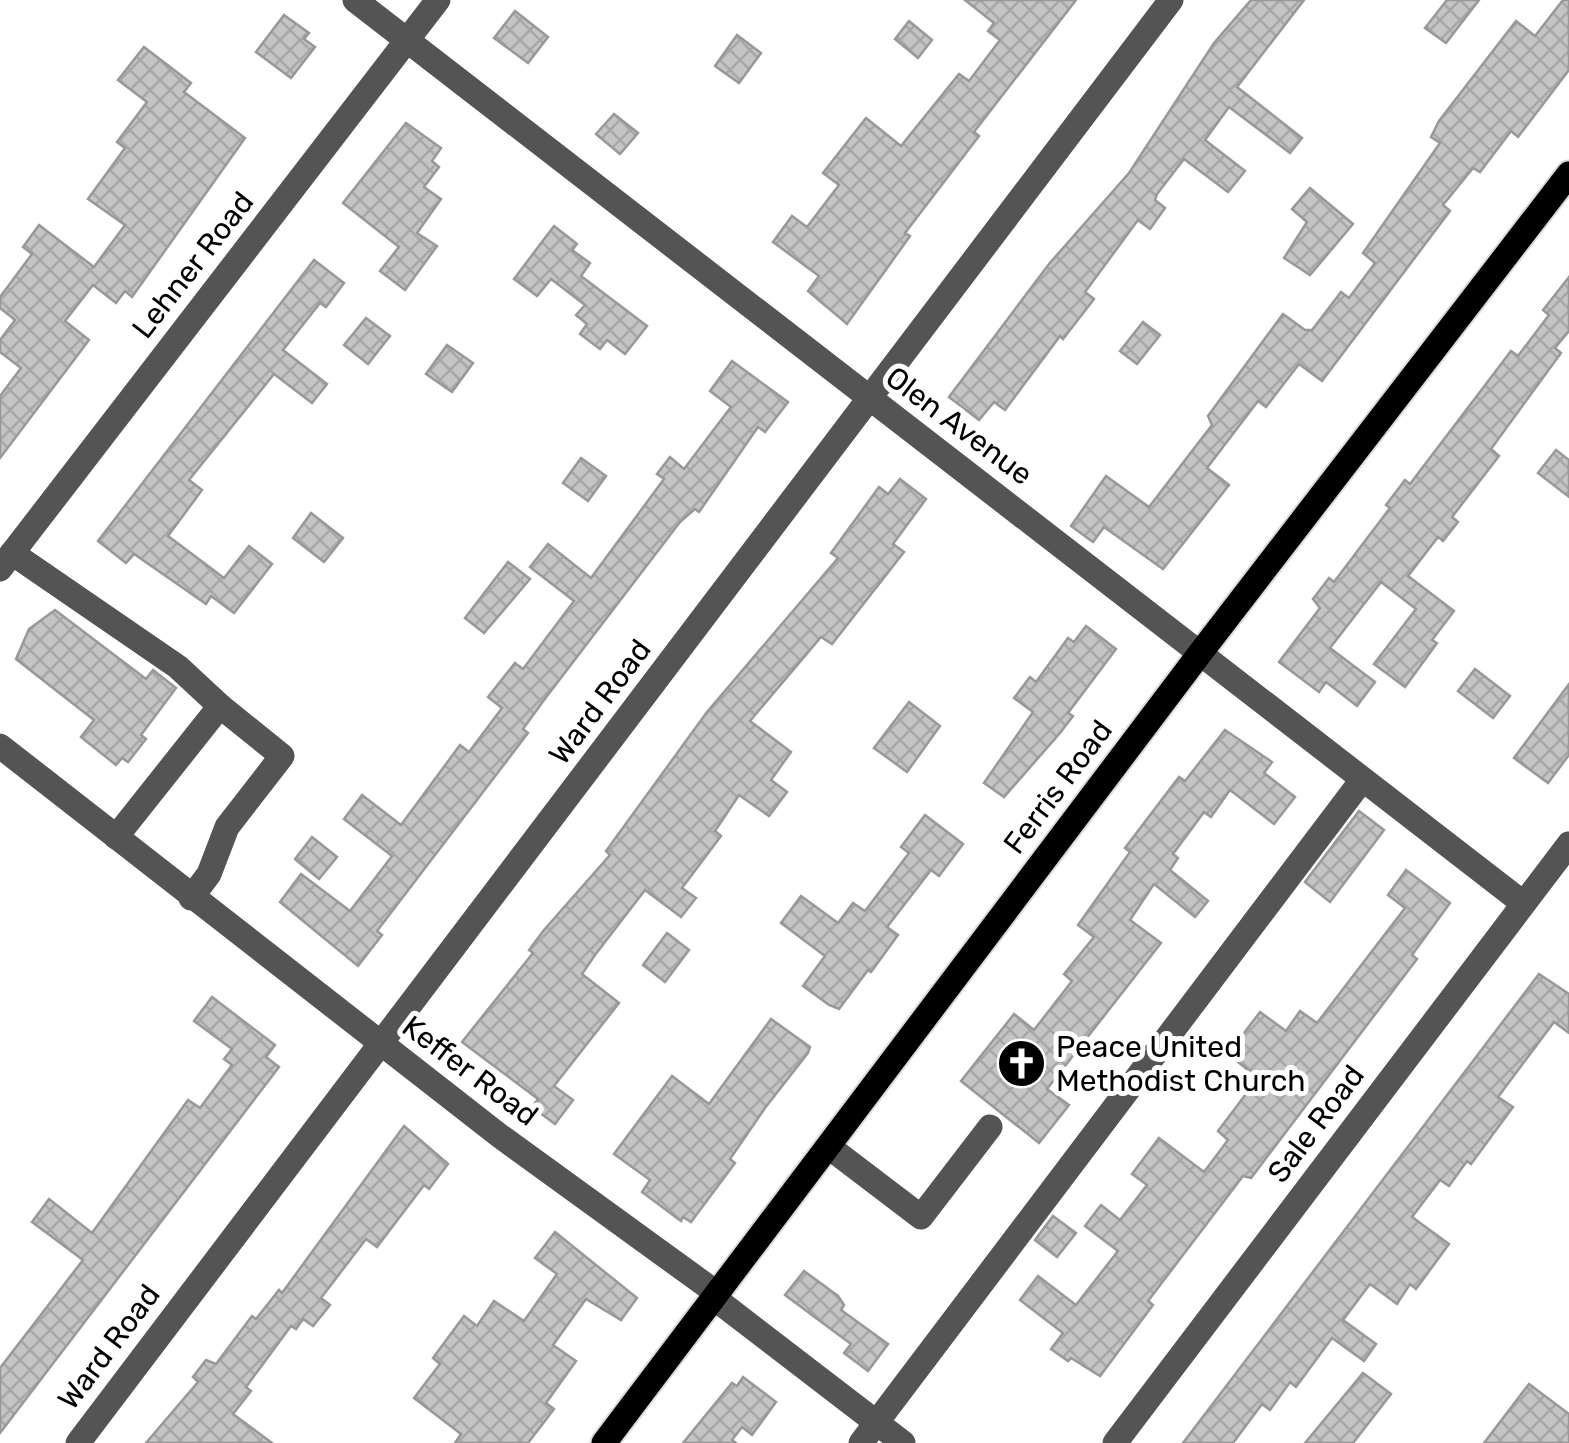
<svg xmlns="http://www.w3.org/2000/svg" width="1569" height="1443" font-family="Rubik,sans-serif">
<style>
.building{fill:url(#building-cross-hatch);stroke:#989898;stroke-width:2.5}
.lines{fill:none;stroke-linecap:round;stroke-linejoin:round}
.major-casing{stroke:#dbdbdb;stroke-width:29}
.minor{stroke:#545454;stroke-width:25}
.major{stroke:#000;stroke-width:25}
.labels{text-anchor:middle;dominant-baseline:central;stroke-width:10;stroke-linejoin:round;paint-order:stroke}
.street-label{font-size:30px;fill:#000;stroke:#fff}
.poi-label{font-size:30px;fill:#000;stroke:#fff;text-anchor:start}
</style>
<defs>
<pattern id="building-cross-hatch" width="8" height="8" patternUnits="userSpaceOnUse" patternTransform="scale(2.5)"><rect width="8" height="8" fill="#c4c4c4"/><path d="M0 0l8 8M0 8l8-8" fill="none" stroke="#a7a7a7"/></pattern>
</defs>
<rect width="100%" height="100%" fill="#fff"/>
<g class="building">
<path d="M965,0H1076L974,132L979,136L905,233L910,236L847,324L808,291L819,276L773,242L792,216L807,227L839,185L823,173L866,118L901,146L959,74L969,81L1000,40L988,31L994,23Z"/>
<path d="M1251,0H1304L1237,87L1302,138L1290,153L1229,107L1205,140L1245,171L1228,192L1184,159L1157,194L1155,200L1165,208L1150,229L1138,220L1085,292L1094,299L1063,339L1060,336L1005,410L994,402L979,420L949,397L1049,264L1129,173L1214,43Z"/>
<path d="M1447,0H1479L1446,43L1425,28Z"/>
<path d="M1563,0H1569V70L1518,137L1511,131L1480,172L1473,168L1443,205L1450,211L1322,381L1299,364L1266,407L1258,401L1207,468L1229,485L1163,569L1104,527L1093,542L1071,526L1106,476L1149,507L1212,425L1208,416L1283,314L1305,330H1312L1341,292L1349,298L1375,263L1363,253L1440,143L1431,137L1439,121L1516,21L1535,36Z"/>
<path d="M515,11L548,37L528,63L494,38Z"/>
<path d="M284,15L309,33L304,39L315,47L291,78L256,52Z"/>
<path d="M909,21L932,40L918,58L895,39Z"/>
<path d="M737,35L761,53L739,83L715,66Z"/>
<path d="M144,47L191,83L184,92L245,138L132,297L125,291L116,303L93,285L65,321L89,340L0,458V396L21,368L0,352V340L15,320L0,308V297L32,254L23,247L39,225L94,267L125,225L88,199L125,148L117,142L147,102L118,80Z"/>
<path d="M614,114L638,133L620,154L596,134Z"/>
<path d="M406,123L441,148L432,161L439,167L424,187L441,199L417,233L437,246L405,290L380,271L399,247L343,203Z"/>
<path d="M1310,188L1353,224L1310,275L1284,258L1307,222L1292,209Z"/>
<path d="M554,226L577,244L572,250L590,263L581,276L647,326L625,354L607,340L600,349L580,334L587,324L576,315L585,305L551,279L537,296L514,279Z"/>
<path d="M314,260L344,283L326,307L320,303L283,350L327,384L312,403L274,374L189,480L202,490L168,536L224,578L249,546L272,564L234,613L211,596L206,604L134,554L126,563L98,541Z"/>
<path d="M1569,277V331L1555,348L1561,353L1491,449L1499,456L1452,517L1458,522L1443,541L1438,537L1408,576L1454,611L1432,640L1437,643L1405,687L1374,664L1416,609L1381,582L1330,648L1375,682L1357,706L1326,682L1319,692L1279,662L1320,608L1313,599L1329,578L1334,582L1390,508L1386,505L1405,480L1410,484L1511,351L1518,356L1549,315L1543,310Z"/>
<path d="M366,318L390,336L368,364L344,345Z"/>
<path d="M1143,322L1160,335L1137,364L1120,351Z"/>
<path d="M447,345L473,363L452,392L426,374Z"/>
<path d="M732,361L788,402L765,432L758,427L699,512L695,509L680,522L544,700L523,729L528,733L377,931L382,935L358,966L280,902L301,874L350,911L392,856L344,819L362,795L401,825L460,745L469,752L502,708L488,697L515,663L523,669L574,601L530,567L548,544L591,578L664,479L657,474L670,457L684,469L731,407L710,391Z"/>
<path d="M1556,450L1569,460V497L1538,473Z"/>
<path d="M581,458L606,476L588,501L563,483Z"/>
<path d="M900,479L926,499L893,544L904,552L832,644L821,637L750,721L791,752L771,780L787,792L769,816L739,795L715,831L721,836L682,888L696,898L681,917L645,890L595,955L582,974L619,1003L554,1086L573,1100L555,1124L532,1107L538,1099L462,1042L533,953L529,950L544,930L610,855L606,851L707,712L838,558L831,553L879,487L888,494Z"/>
<path d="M311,513L343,538L324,562L293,538Z"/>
<path d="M508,562L530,579L484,633L465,618Z"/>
<path d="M55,610L146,679L153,670L176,688L141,735L146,739L128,762L122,758L116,765L81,737L94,720L16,659L29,629Z"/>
<path d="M1086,626L1116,649L1068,713L1073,716L1060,733L1004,797L984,783L1033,712L1014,698L1030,677L1036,682L1068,638L1074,642Z"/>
<path d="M1475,669L1510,696L1493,718L1458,691Z"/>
<path d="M1569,684V755L1548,783L1514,758Z"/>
<path d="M909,702L940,726L907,772L874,748Z"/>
<path d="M1225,730L1272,762L1264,773L1295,797L1274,824L1230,790L1211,817L1204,812L1173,854L1178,858L1170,870L1208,901L1195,917L1154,884L1130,920L1161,943L1047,1089L1069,1105L1039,1143L961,1081L1014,1014L1034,1030L1072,981L1064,974L1094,937L1078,925L1130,852L1125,848L1179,777L1185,781Z"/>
<path d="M1359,811L1384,830L1330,902L1305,882Z"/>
<path d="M925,815L963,844L939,876L931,870L887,927L898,935L871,972L868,970L839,1009L829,1005L803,986L825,956L781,923L801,896L838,923L853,903L865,911L909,853L901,847Z"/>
<path d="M312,837L337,857L319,879L295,859Z"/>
<path d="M1406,870L1450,903L1412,955L1417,959L1251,1178L1243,1176L1148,1301L1153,1305L1100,1376L1071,1358L1068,1361L1051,1349L1063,1333L1020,1300L1038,1276L1076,1305L1118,1251L1085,1226L1101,1205L1120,1220L1147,1185L1132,1174L1159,1138L1204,1172L1228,1140L1218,1131L1258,1078L1228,1054L1260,1012L1286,1031L1300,1011L1317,1023L1405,908L1388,895Z"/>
<path d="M667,933L689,950L665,982L643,965Z"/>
<path d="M1539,974L1569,994V1033L1554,1022L1498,1097L1513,1107L1471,1164L1467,1161L1449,1186L1440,1180L1412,1217L1449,1244L1416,1289L1410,1284L1397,1304L1370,1284L1343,1320L1376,1344L1364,1361L1332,1338L1296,1387L1290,1382L1270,1410L1262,1404L1233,1443H1183Z"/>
<path d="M212,997L275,1045L266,1057L279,1067L0,1433V1368L83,1260L32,1222L49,1199L92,1233L188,1100L200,1108L232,1065L224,1059L232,1049L194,1021Z"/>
<path d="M771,1019L810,1047L808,1053L765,1108L730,1159L735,1163L691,1222L683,1217L681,1221L642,1192L650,1180L614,1154L672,1076L709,1104Z"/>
<path d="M404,1126L448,1164L429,1189L424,1185L377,1247L366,1239L321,1298L330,1305L313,1326L303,1319L296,1329L291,1326L246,1387L251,1391L233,1414L272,1443H146L198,1382L193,1377L206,1360L216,1364L252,1316L256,1319L279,1290L282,1293Z"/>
<path d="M1053,1216L1076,1233L1057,1257L1035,1240Z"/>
<path d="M555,1232L637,1298L621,1320L586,1299L553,1345L576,1361L546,1403L554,1409L528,1443H455L461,1434L414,1398L440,1364L433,1358L464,1316L477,1326L494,1301L524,1321L557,1274L535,1258Z"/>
<path d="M804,1271L838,1296L844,1305L841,1310L888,1344L868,1371L844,1353L851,1344L785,1295Z"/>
<path d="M1363,1373L1391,1394L1353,1443H1305Z"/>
<path d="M743,1377L776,1402L752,1435L742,1427L732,1440L736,1443H683L732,1383L737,1386Z"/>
<path d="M1529,1384L1569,1414V1443H1484Z"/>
</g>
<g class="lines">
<defs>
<path id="major" d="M604,1443L1201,652L1569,174"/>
</defs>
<use href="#major" class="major-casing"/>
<g class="minor">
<path d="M355,0L1523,903"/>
<path d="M12,553L178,667L220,706L116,837"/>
<path d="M0,569L438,0"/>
<path d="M0,746L500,1136L711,1289L722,1304L903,1443"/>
<path d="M191,898L209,874L227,827L282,756L220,706"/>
<path d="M829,1147L921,1217L990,1127"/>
<path d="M78,1443L1171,0"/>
<path d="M861,1443L1362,780"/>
<path d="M1115,1443L1569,844"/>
</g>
<use href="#major" class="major"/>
</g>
<defs>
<symbol id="church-disc" viewBox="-11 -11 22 22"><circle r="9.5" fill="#000" stroke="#fff"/><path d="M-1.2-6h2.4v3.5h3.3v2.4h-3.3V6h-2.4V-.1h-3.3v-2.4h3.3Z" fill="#fff"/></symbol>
</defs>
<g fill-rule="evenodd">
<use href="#church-disc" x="994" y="1036" width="55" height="55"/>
</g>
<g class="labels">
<g class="street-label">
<text transform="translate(193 265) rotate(-52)">Lehner Road</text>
<text transform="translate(959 426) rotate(37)">Olen Avenue</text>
<text transform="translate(600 702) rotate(-53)">Ward Road</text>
<text transform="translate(1058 787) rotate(-53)">Ferris Road</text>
<text transform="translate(470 1071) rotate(37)">Keffer Road</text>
<text transform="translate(1316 1124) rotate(-53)">Sale Road</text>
<text transform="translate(109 1347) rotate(-53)">Ward Road</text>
</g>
<g class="poi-label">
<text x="1056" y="1047">Peace United<tspan x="1056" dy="34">Methodist Church</tspan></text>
</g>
</g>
</svg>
